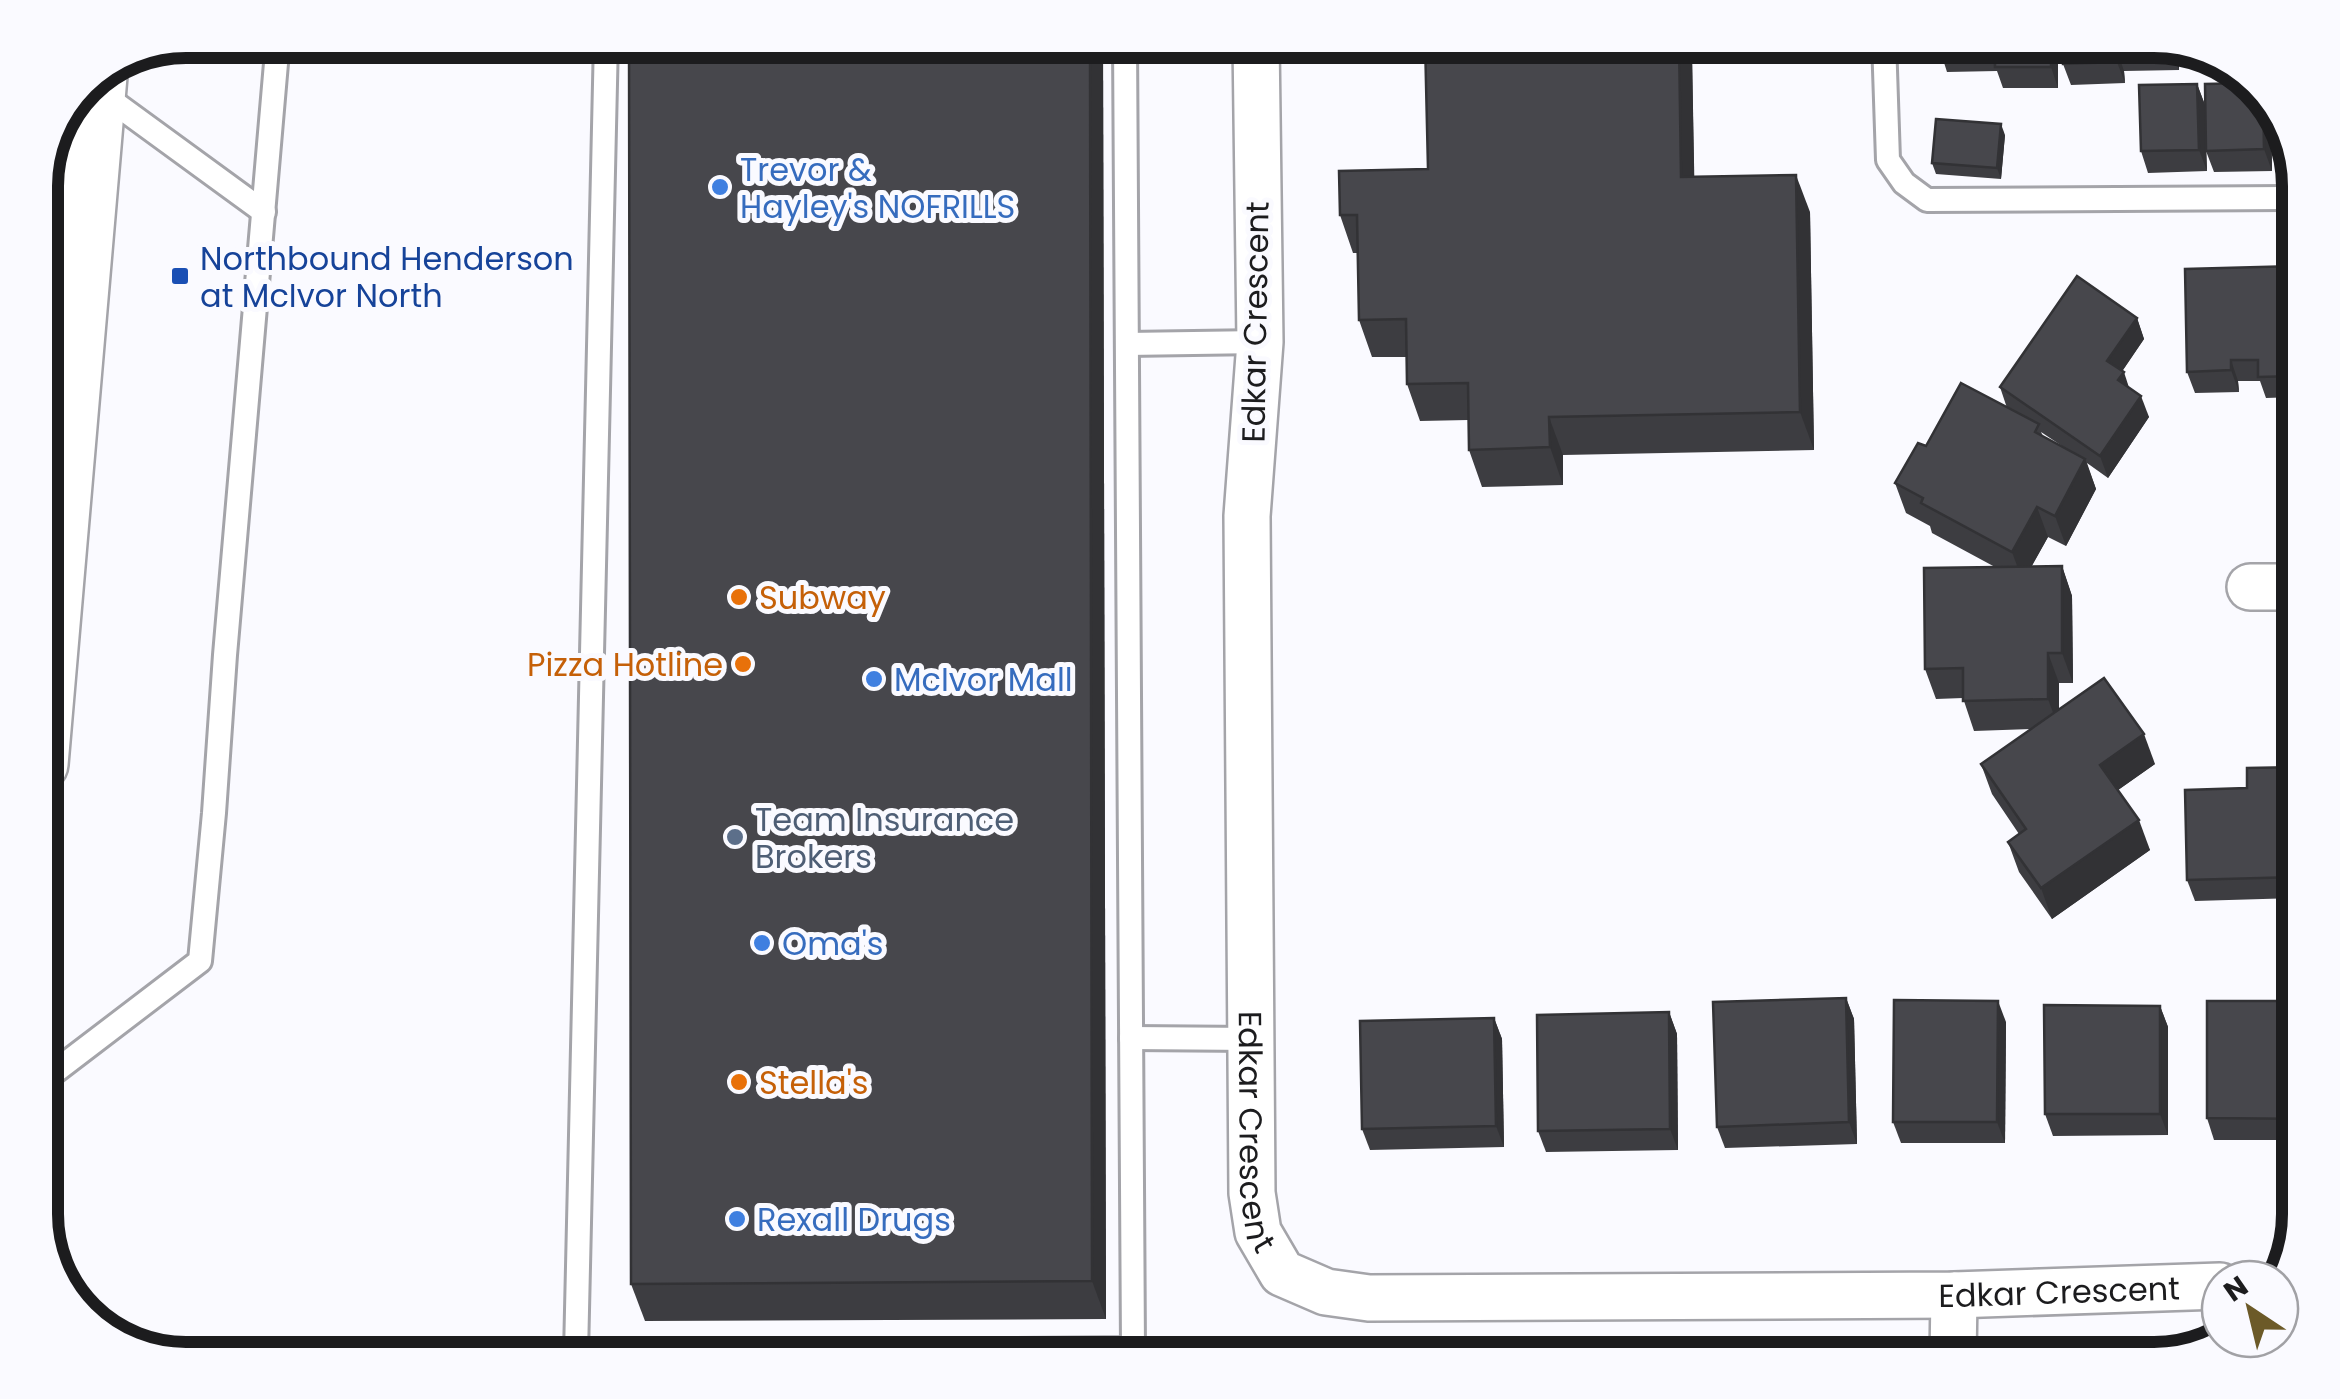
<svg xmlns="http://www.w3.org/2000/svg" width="2340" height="1399" font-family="Poppins,sans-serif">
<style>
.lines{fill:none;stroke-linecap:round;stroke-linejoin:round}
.lane-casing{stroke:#a4a4a9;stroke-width:28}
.street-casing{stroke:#a4a4a9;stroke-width:50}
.secondary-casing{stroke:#a4a4a9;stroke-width:60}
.lane{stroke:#fff;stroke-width:22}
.street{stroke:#fff;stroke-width:45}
.secondary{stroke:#fff;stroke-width:55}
.wall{fill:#3d3d41;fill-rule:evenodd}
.shaded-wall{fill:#323235}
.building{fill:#47474c;stroke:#323235;stroke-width:2.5}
.shop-dot{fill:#3f7fe0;stroke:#fafaff;stroke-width:4}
.transit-dot{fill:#1a4fb4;stroke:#fafaff;stroke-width:4}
.food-dot{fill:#e8710a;stroke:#fafaff;stroke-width:4}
.service-dot{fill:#5c6f8a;stroke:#fafaff;stroke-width:4}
.labels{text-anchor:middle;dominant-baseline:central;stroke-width:10;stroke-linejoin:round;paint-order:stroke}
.shop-label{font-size:32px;fill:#366cbe;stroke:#fafaff;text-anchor:start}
.transit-label{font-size:32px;fill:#164399;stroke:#fafaff;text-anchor:start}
.street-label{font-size:32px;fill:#1c1c1e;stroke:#fafaff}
.food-label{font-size:32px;fill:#c56008;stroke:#fafaff;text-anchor:start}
.service-label{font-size:32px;fill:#4e5e75;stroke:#fafaff;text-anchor:start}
.rim{fill:none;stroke:#1c1c1e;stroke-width:12}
</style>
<rect width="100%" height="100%" fill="#fafaff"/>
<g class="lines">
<defs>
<g id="lane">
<path d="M606,40L576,1354L1133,1349L1125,40"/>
<path d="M1884,40L1888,160L1904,183L1927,200L2300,198"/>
<path d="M101,93L264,212"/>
<path d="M1127,344L1260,342"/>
<path d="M1131,1038L1252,1039"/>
<path d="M40,1083L200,961L214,813L225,655L278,40"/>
</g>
<g id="street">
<path id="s1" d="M1256,40L1260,342L1247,516L1252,1193L1258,1232L1282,1273L1326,1292L1369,1298L1954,1295L2220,1286"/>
<path d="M2250,587H2300"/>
<path d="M2280,1284H2281"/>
<path d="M1953,1359L1954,1295"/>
</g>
<path id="secondary" d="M40,764L99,76"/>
</defs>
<use href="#lane" class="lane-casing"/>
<use href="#street" class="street-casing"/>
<use href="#secondary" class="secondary-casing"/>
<use href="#lane" class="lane"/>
<use href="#street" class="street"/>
<use href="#secondary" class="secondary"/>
</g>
<g class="wall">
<path d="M629,40H1103L1106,1319L645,1321L631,1284Z"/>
<path d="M2058,40V88H2003L1997,71L1947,72L1940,50Z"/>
<path d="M2154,40L2179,47V70L2124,71L2125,83L2071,85L2063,64Z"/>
<path d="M1692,54L1694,177L1810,212L1814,450L1563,455V485L1482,487L1469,450L1468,420L1420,421L1407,384L1406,357H1372L1359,320L1358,253H1353L1340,215L1428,169Z"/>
<path d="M2251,83L2271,104L2272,171L2214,172L2206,151L2207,171L2148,173L2141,151L2197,84L2205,105Z"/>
<path d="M2005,135L2001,179L1936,174L1932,163Z"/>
<path d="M2300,266V397L2266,398L2260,381H2238L2239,392L2195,393L2187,372Z"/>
<path d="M2137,318L2144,339L2122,371L2129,388L2149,417L2108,478L2087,463L2096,489L2066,546L2048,537L2031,567L2062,566L2072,596L2073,683H2059V710L2155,764L2118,790L2150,850L2052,919L2019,872L2008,842L2019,834L1992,794L1981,764L2031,729L1974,731L1963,698L1936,699L1925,669L1995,567L1932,533L1930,526L1906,513L1895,483L1926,446L2007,408L2000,387ZM2041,432L2065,448L2043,436Z"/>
<path d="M2300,767V898L2195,901L2187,880L2247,788Z"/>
<path d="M1846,998L1854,1019L1857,1144L1725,1148L1717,1127Z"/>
<path d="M2300,1001V1140H2214L2207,1118Z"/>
<path d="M2160,1006L2168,1027V1135L2053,1136L2045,1114Z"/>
<path d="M1669,1012L1677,1034L1678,1150L1546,1152L1538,1131Z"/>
<path d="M1494,1018L1502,1039L1504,1147L1370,1150L1362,1129Z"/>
<path d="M2006,1022L2005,1143H1901L1893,1122Z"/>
</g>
<g class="shaded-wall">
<path d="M1090,40H1103L1106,1319L1092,1281Z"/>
<path d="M1679,40H1687L1692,54L1695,215L1681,177Z"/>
<path d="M2051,40H2058V88L2051,67Z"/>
<path d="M2171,45L2179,47V70L2171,48Z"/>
<path d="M2117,50L2124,71L2125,83L2117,62Z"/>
<path d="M2197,84L2205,105L2207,171L2199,150Z"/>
<path d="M2263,96L2271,104L2272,171L2264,149Z"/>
<path d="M2001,124L2005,135L2001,179L1997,168Z"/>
<path d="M1796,175L1810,212L1814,450L1800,412Z"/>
<path d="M2137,318L2144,339L2115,382L2107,361Z"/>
<path d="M2231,360L2238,381L2239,392L2231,370Z"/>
<path d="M2124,372L2131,394L2118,380Z"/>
<path d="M2141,396L2149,417L2108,478L2100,456Z"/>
<path d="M1549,417L1563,455V485L1550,447Z"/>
<path d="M2085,459L2096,489L2066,546L2055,516Z"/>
<path d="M2037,507L2048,537L2023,582L2012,552Z"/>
<path d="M2062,566L2072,596L2073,683L2062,653Z"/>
<path d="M2048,653L2059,683V729L2048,699Z"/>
<path d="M2144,734L2155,764L2111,795L2100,765Z"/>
<path d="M2139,820L2150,850L2052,919L2041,888Z"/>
<path d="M1846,998L1854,1019L1857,1144L1849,1122Z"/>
<path d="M1998,1001L2006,1022L2005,1143L1997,1122Z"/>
<path d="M2160,1006L2168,1027V1135L2160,1114Z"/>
<path d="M1669,1012L1677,1034L1678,1150L1670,1129Z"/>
<path d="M1494,1018L1502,1039L1504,1147L1496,1126Z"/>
</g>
<g class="building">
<path d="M629,40H1090L1092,1281L631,1284Z"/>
<path d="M1425,40H1679L1681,177L1796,175L1800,412L1549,417L1550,447L1469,450L1468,383L1407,384L1406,319L1359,320L1357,215H1340L1339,171L1428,169Z"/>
<path d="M1939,40H2051V67H1995V50H1940Z"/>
<path d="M2063,40H2154L2171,45V48L2117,50V62L2063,64Z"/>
<path d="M2251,83L2263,96L2264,149L2206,151L2205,84Z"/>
<path d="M2197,84L2199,150L2141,151L2139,85Z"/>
<path d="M1936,119L2001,124L1997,168L1932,163Z"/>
<path d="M2300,266V376L2258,377V360H2231V370L2187,372L2185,269Z"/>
<path d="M2077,276L2137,318L2107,361L2124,372L2118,380L2141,396L2100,456L2000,387Z"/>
<path d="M1961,383L2039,424L2035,432L2085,459L2055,516L2037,507L2012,552L1921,503L1923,498L1895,483L1918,443L1926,446Z"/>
<path d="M2062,566V653H2048V699L1963,701V668L1925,669L1924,568Z"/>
<path d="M2104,678L2144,734L2100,765L2139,820L2041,888L2008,842L2026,829L1981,764Z"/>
<path d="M2300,767V877L2187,880L2185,790L2247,788V768Z"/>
<path d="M1846,998L1849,1122L1717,1127L1713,1002Z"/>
<path d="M1894,1000L1998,1001L1997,1122H1893Z"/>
<path d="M2207,1001H2300V1119L2207,1118Z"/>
<path d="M2044,1005L2160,1006V1114H2045Z"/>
<path d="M1669,1012L1670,1129L1538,1131L1537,1015Z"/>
<path d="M1494,1018L1496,1126L1362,1129L1360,1021Z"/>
</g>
<g class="shop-dot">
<circle cx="720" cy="187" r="10"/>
<circle cx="874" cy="679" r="10"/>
<circle cx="762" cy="943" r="10"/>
<circle cx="737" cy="1219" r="10"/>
</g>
<rect class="transit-dot" x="170" y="266" width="20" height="20" rx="5"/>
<g class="food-dot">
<circle cx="739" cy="597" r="10"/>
<circle cx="743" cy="664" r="10"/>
<circle cx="739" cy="1082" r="10"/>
</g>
<circle class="service-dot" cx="735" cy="837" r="10"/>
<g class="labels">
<g class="shop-label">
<text x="740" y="169">Trevor &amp;<tspan x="740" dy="37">Hayley's NOFRILLS</tspan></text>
<text x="894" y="679">McIvor Mall</text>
<text x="782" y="943">Oma's</text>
<text x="757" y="1219">Rexall Drugs</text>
</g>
<g class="transit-label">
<text x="200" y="258">Northbound Henderson<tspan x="200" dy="37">at McIvor North</tspan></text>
</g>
<g class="street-label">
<text transform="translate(1255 322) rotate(-89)">Edkar Crescent</text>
<text stroke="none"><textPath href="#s1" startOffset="1092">Edkar Crescent</textPath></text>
<text stroke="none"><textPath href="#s1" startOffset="2022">Edkar Crescent</textPath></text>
</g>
<g class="food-label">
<text x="759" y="597">Subway</text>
<text x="723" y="664" text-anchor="end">Pizza Hotline</text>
<text x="759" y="1082">Stella's</text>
</g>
<g class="service-label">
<text x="755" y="819">Team Insurance<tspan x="755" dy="37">Brokers</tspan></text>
</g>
</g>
<path d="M0 0H2340V1399H0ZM186 58H2154A128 128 0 0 1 2282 186V1214A128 128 0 0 1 2154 1342H186A128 128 0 0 1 58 1214V186A128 128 0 0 1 186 58Z" fill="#fafaff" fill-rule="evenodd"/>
<path class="rim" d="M186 58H2154A128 128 0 0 1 2282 186V1214A128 128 0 0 1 2154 1342H186A128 128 0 0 1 58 1214V186A128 128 0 0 1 186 58Z"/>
<g transform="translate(2250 1309) rotate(325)"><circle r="48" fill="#fafaff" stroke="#a1a1a5" stroke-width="2.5"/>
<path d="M0-8L18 38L0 25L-18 38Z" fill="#6c5a28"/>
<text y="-15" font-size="28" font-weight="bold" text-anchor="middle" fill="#1c1c1e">N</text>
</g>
</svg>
